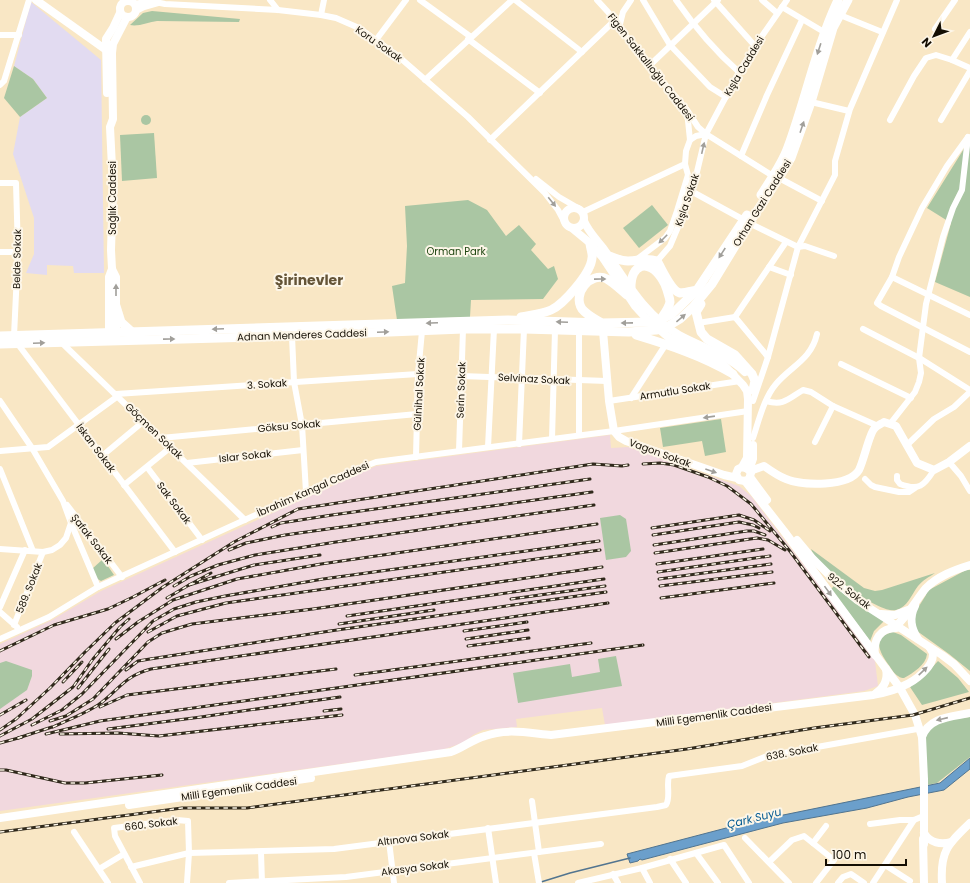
<svg xmlns="http://www.w3.org/2000/svg" width="970" height="883" font-family="Poppins,sans-serif">
<style>
.commercial{fill:#e2dbf1}
.industrial{fill:#f1d8de}
.green{fill:#aac6a3}
.water{fill:#6b9fcb;stroke:#51748f}
.lines{fill:none;stroke-linecap:round;stroke-linejoin:round}
.stream{stroke:#51748f;stroke-width:1.5}
.street{stroke:#fff;stroke-width:6}
.secondary{stroke:#fff;stroke-width:8}
.primary{stroke:#fff;stroke-width:9}
.rail-casing{stroke:#30291b;stroke-width:3}
.rail{stroke:#fdf6e8;stroke-width:1.5;stroke-dasharray:4.5;stroke-linecap:butt}
.oneway{fill:#a19f9a}
.labels{text-anchor:middle;dominant-baseline:central;stroke-width:4;stroke-linejoin:round;paint-order:stroke}
.street-label{font-size:10px;fill:#140e03;stroke:#fdf6e8}
.park-label{font-size:10px;fill:#1e4510;stroke:#fdf6e8}
.water-label{font-size:11px;font-style:italic;fill:#005991;stroke:#fdf6e8}
.district-label{font-size:14px;font-weight:bold;fill:#645437;stroke:#fdf6e8}
</style>
<rect width="100%" height="100%" fill="#f9e7c5"/>
<path class="commercial" d="M31,2L101,60L104,273H74L73,266L47,265V275L26,273L34,254V218L13,154L20,117L47,98L33,79L14,66Z"/>
<path class="industrial" d="M610,435L611,448L628,447L739,486L751,496L819,585L875,661L878,686L864,691L605,725L602,708L516,719L517,727L483,730L473,735L465,742L442,750L0,811V644L52,620L101,591L376,466Z"/>
<g class="green">
<path d="M152,11L240,19L239,22L157,21C149,22 138,27 130,25L143,13Z"/>
<path d="M14,66L33,79L47,98L20,117L4,98Z"/>
<circle cx="146" cy="120" r="5"/>
<path d="M154,133L157,178L122,181L120,135Z"/>
<path d="M970,139V297L935,282L951,223L927,208Z"/>
<path d="M468,200L487,210L506,236L519,225L536,244L531,250L548,269L554,266L558,279L543,299L471,300L470,317L397,320L392,286L405,283L407,246L405,206Z"/>
<path d="M652,205L668,225L639,248L623,228Z"/>
<path d="M721,419L726,452L705,456L702,441L663,447L660,428Z"/>
<path d="M620,515L626,519L631,551L626,557L606,560L600,518Z"/>
<path d="M811,549L864,588L875,591L882,590L935,573C929,577 923,580 918,586C911,595 908,607 896,610C879,615 816,565 811,549Z"/>
<path d="M103,559L114,575L101,581L96,578L92,569Z"/>
<path d="M966,570H970V671L949,654L917,631L913,619L916,611L926,595L927,591Z"/>
<path d="M834,586L852,600L884,621L874,631L870,641L831,589Z"/>
<path d="M893,632L901,635L927,654C926,665 913,673 904,678C902,678 901,678 898,676C894,674 891,668 888,664C879,651 872,637 893,632Z"/>
<path d="M616,656L622,686L518,703L513,673L570,664L572,677L600,672L598,659Z"/>
<path d="M6,661L32,670V676L27,690L0,709V663Z"/>
<path d="M938,661L958,678L969,692L922,705L910,687L925,675Z"/>
<path d="M970,717V757L937,783L927,785L923,734L935,721Z"/>
</g>
<path class="water" d="M970,758V769L944,790L908,797L867,808L783,823L642,860L640,859L638,861L630,863L627,854L749,822L940,783Z"/>
<g class="lines">
<path class="stream" d="M541,882L570,873L630,858"/>
<g class="street">
<path d="M270,0L278,10"/>
<path d="M420,0L471,37"/>
<path d="M515,0L582,52"/>
<path d="M597,0L608,12L639,54L687,110L698,127L706,134L773,176"/>
<path d="M643,0L670,45L710,87L726,97"/>
<path d="M676,0C694,26 715,51 739,72"/>
<path d="M714,0L755,46"/>
<path d="M762,0L777,13"/>
<path d="M134,4L151,1L165,4L278,10L321,15L336,18L359,28L398,56L468,117L544,192L558,210L565,223"/>
<path d="M782,7L824,32"/>
<path d="M136,11L144,7L158,3"/>
<path d="M321,15L324,0"/>
<path d="M840,15L882,32"/>
<path d="M619,28L623,12L631,0"/>
<path d="M935,29L955,0"/>
<path d="M0,35H19"/>
<path d="M468,39L540,93"/>
<path d="M376,40L406,0"/>
<path d="M952,60L970,32"/>
<path d="M649,66L718,0"/>
<path d="M425,80L512,0"/>
<path d="M0,85L4,81L29,0"/>
<path d="M811,102L849,111"/>
<path d="M890,120L914,76L926,58L936,55L952,60L970,68"/>
<path d="M941,120L970,71"/>
<path d="M968,137L947,166L922,208L899,257L892,277L877,303L881,306L970,352"/>
<path d="M490,140L614,21"/>
<path d="M690,140L696,136L706,134"/>
<path d="M741,156L767,95L802,20"/>
<path d="M779,178L822,201"/>
<path d="M536,179L559,197L578,208"/>
<path d="M0,183H16L18,252L14,336"/>
<path d="M691,191L744,220"/>
<path d="M583,212L685,164"/>
<path d="M749,223L798,247L805,246L834,256"/>
<path d="M0,252H18"/>
<path d="M636,260L665,238L670,231L677,211L688,175L685,164L686,151L690,140L687,111"/>
<path d="M657,261L670,246L678,227L696,176L706,134L739,72L755,46L787,0"/>
<path d="M769,267L791,275"/>
<path d="M892,277L970,315"/>
<path d="M735,317L786,242"/>
<path d="M698,323L735,317L768,357"/>
<path d="M863,329L921,359L970,390"/>
<path d="M292,336L294,382L302,425L306,492"/>
<path d="M61,342L245,520"/>
<path d="M17,343L175,552"/>
<path d="M841,364L911,398"/>
<path d="M461,376L607,381"/>
<path d="M116,394L418,374"/>
<path d="M631,398L666,344"/>
<path d="M0,401L32,448L63,501L71,523L98,587"/>
<path d="M609,401L740,381"/>
<path d="M753,401L768,357L798,247L835,175V161L850,109L897,0"/>
<path d="M766,401C784,406 788,399 803,390L811,392L833,406L878,426"/>
<path d="M890,424L915,392L919,382L921,373L919,358L926,304L943,237L953,208L962,190L968,137"/>
<path d="M579,435V331"/>
<path d="M161,438L417,414"/>
<path d="M753,438C759,420 764,398 776,384C791,366 811,360 817,334"/>
<path d="M552,439L555,330"/>
<path d="M815,442L833,406"/>
<path d="M519,444L524,329"/>
<path d="M907,445L934,419L954,407L970,392"/>
<path d="M488,447L494,329"/>
<path d="M0,451L48,447L118,396"/>
<path d="M459,451L463,329"/>
<path d="M102,456L144,421"/>
<path d="M416,457L418,374L422,331"/>
<path d="M949,462L961,476L970,491"/>
<path d="M187,463L303,450"/>
<path d="M147,467L202,540"/>
<path d="M0,469L33,551"/>
<path d="M897,476V480L900,484C919,491 924,486 934,470"/>
<path d="M865,479L871,485L875,487L899,492H909L915,488"/>
<path d="M124,485L171,447"/>
<path d="M67,505L122,577"/>
<path d="M0,549L43,552L52,550L60,545L66,538L71,523"/>
<path d="M0,607L25,550"/>
<path d="M0,612L17,627"/>
<path d="M14,625L43,552"/>
<path d="M0,639L49,617L98,587L343,475L376,462L614,431L748,411"/>
<path d="M532,801L539,852"/>
<path d="M870,824L900,820H914L921,817"/>
<path d="M488,828L496,883"/>
<path d="M74,832L108,883"/>
<path d="M745,838L789,883"/>
<path d="M389,841L394,883"/>
<path d="M813,843L826,826"/>
<path d="M261,852L262,883"/>
<path d="M534,853L539,883"/>
<path d="M696,853L718,883"/>
<path d="M670,859L686,883"/>
<path d="M769,862L792,840L804,836L834,860L816,883"/>
<path d="M885,865L910,881"/>
<path d="M131,867L189,853L334,849L657,807L666,805C671,797 666,785 669,776L742,766L767,756L917,729"/>
<path d="M642,868L650,883"/>
<path d="M99,869L124,854"/>
<path d="M613,874L618,883"/>
<path d="M140,883L115,836L114,828L177,820L188,821L189,853L187,883"/>
<path d="M229,883L346,877L601,844"/>
<path d="M578,883L642,868L724,845L749,883"/>
<path d="M838,883L843,877L851,874L864,883"/>
<path d="M873,883L914,820"/>
</g>
<g class="secondary">
<path d="M36,0L109,52"/>
<circle cx="128" cy="9" r="8"/>
<path d="M107,93L106,39L113,28L120,13"/>
<circle cx="574" cy="218" r="10"/>
<path d="M584,221C588,231 597,240 603,248C626,280 644,315 679,335C701,347 726,354 745,372"/>
<path d="M573,229L590,243L603,258L635,306L646,318L668,337L721,362L743,385L747,391L748,399L747,458L742,467L738,469L736,474L739,480L745,481L749,479L751,473L748,469L742,467"/>
<path d="M603,331L609,401L614,431L619,437L626,441L724,475L737,478"/>
<path d="M116,337V277L112,269L111,250L113,187L110,127L113,119L112,53L113,44L127,17"/>
<path d="M109,339V277L112,269"/>
<path d="M749,470L753,459V445"/>
<path d="M750,471L764,466C771,471 778,476 786,479C803,486 849,487 859,470C864,460 869,435 874,429C876,426 881,424 884,422L896,426L917,463L934,470L949,462L970,446"/>
<path d="M750,477L767,500"/>
<path d="M745,481L784,531L900,688L915,715L922,737L924,779V844"/>
<path d="M797,540L812,558L840,586L857,600L942,655L954,664L970,681"/>
<path d="M915,606C909,618 911,628 918,639"/>
<path d="M881,614L895,615L908,610"/>
<path d="M892,628C902,625 918,597 926,588C938,576 954,570 970,565"/>
<path d="M875,655C873,640 880,628 896,628"/>
<path d="M876,693C885,687 888,679 886,669"/>
<path d="M922,737C929,717 951,717 970,713"/>
<path d="M129,805L311,778"/>
<path d="M0,818L451,752C463,748 473,739 485,736C506,728 529,733 551,735L873,695C883,693 894,691 903,686C915,681 934,667 933,653L930,648"/>
<path d="M924,833C930,843 941,845 951,842"/>
<path d="M923,839L924,883"/>
<path d="M942,883C940,851 948,844 970,823"/>
</g>
<g class="primary">
<path d="M761,195C771,179 782,164 788,147C806,98 816,47 838,0"/>
<path d="M609,256C615,258 621,261 628,261C640,261 645,257 657,261C662,269 671,291 680,293C685,293 692,291 697,290"/>
<path d="M631,289C630,263 649,258 662,279C664,282 666,286 667,290C668,294 670,298 670,302C669,308 664,314 661,319"/>
<path d="M701,304L696,312L701,332L707,339L735,355L752,374L755,381L753,390"/>
<path d="M116,306L121,322L132,332"/>
<path d="M521,317C530,315 542,314 551,310C564,304 591,273 592,258C593,254 590,247 590,243"/>
<path d="M600,322C593,318 587,315 582,309C572,294 590,271 607,279C614,283 621,290 627,295"/>
<path d="M636,335C669,345 703,356 733,374"/>
<path d="M0,336L508,320L601,323L651,322L660,320L672,314L697,290L747,215"/>
<path d="M0,344L292,336L463,329H524L629,332L656,330L665,328L680,319L693,307L712,284L749,223L779,178L791,158L811,102L833,28L848,0"/>
</g>
<defs>
<g id="rail">
<path d="M643,464L660,463L674,465L708,477L727,486L751,504L789,550L869,657"/>
<path d="M272,527L281,523L332,515L590,479"/>
<path d="M652,528L739,515L754,520L770,531"/>
<path d="M653,535L739,522L753,525L759,528"/>
<path d="M654,545L747,531H754L765,535"/>
<path d="M229,550L246,543L285,535L592,492"/>
<path d="M655,553L757,538L768,540L785,550"/>
<path d="M657,564L763,549"/>
<path d="M658,572L770,556"/>
<path d="M659,579L771,564"/>
<path d="M189,585L211,573"/>
<path d="M174,586L191,576L218,565L255,555L336,542L594,505"/>
<path d="M660,586L772,572"/>
<path d="M167,598L189,585L254,565L320,555"/>
<path d="M661,598L774,583"/>
<path d="M511,599L605,586"/>
<path d="M347,616L604,579"/>
<path d="M339,624L434,610"/>
<path d="M464,631L527,622"/>
<path d="M148,632L177,616L226,603L600,550"/>
<path d="M116,639L138,622L173,600L237,579L321,564L597,524"/>
<path d="M466,639L528,630"/>
<path d="M468,646L529,638"/>
<path d="M0,651L54,625L108,609L133,597L165,580"/>
<path d="M126,670L138,661L150,659L330,631L606,592"/>
<path d="M355,675L591,643"/>
<path d="M63,682L82,662"/>
<path d="M78,688L109,649"/>
<path d="M100,707L127,695L336,669"/>
<path d="M324,711L341,709"/>
<path d="M0,715L26,700"/>
<path d="M50,721L66,716L93,699L148,642L162,633L192,624L313,609L602,567"/>
<path d="M32,725L62,710L82,694L153,621L174,609L196,602L225,596L323,579L599,541"/>
<path d="M53,727C68,720 84,714 98,705C118,691 124,676 151,669L608,603"/>
<path d="M108,729L201,717L340,697"/>
<path d="M0,730L16,719L50,688L85,652L115,623L163,587L234,542L298,509L593,464L622,466L628,465"/>
<path d="M46,734L100,721L643,645"/>
<path d="M60,734L118,733L159,736L342,715"/>
<path d="M0,736L32,719L73,687L93,659L120,627L129,619"/>
<path d="M18,738L52,727"/>
<path d="M0,743L22,737"/>
<path d="M0,770H6L65,783H85L162,775"/>
<path d="M0,832L182,808H247L687,749L814,728L913,715L970,698"/>
</g>
</defs>
<use href="#rail" class="rail-casing"/>
<use href="#rail" class="rail"/>
</g>
<defs><path id="oneway-solid" d="M-6-.8H1V-3.2L6.5 0L1 3.2V.8H-6Z"/></defs>
<g class="oneway">
<use href="#oneway-solid" transform="translate(819 49) rotate(108)"/>
<use href="#oneway-solid" transform="translate(802 127) rotate(-71)"/>
<use href="#oneway-solid" transform="translate(703 148) rotate(-77)"/>
<use href="#oneway-solid" transform="translate(552 202) rotate(51)"/>
<use href="#oneway-solid" transform="translate(663 239) rotate(135)"/>
<use href="#oneway-solid" transform="translate(722 253) rotate(123)"/>
<use href="#oneway-solid" transform="translate(600 279) rotate(-1)"/>
<use href="#oneway-solid" transform="translate(116 290) rotate(-90)"/>
<use href="#oneway-solid" transform="translate(681 318) rotate(-40)"/>
<use href="#oneway-solid" transform="translate(562 322) rotate(-178)"/>
<use href="#oneway-solid" transform="translate(432 323) rotate(178)"/>
<use href="#oneway-solid" transform="translate(627 323) rotate(179)"/>
<use href="#oneway-solid" transform="translate(218 329) rotate(178)"/>
<use href="#oneway-solid" transform="translate(383 332) rotate(-2)"/>
<use href="#oneway-solid" transform="translate(169 339) rotate(-1)"/>
<use href="#oneway-solid" transform="translate(39 343) rotate(-2)"/>
<use href="#oneway-solid" transform="translate(709 417) rotate(172)"/>
<use href="#oneway-solid" transform="translate(711 471) rotate(19)"/>
<use href="#oneway-solid" transform="translate(828 591) rotate(54)"/>
<use href="#oneway-solid" transform="translate(923 671) rotate(-44)"/>
<use href="#oneway-solid" transform="translate(942 719) rotate(167)"/>
</g>
<g class="labels">
<g class="street-label">
<text transform="translate(379 44) rotate(35)">Koru Sokak</text>
<text transform="translate(744 66) rotate(-59)">Kışla Caddesi</text>
<text transform="translate(651 67) rotate(52)">Figen Sakkallıoğlu Caddesi</text>
<text transform="translate(112 198) rotate(-90)">Sağlık Caddesi</text>
<text transform="translate(687 200) rotate(-71)">Kışla Sokak</text>
<text transform="translate(762 203) rotate(-58)">Orhan Gazi Caddesi</text>
<text transform="translate(17 259) rotate(-89)">Belde Sokak</text>
<text transform="translate(302 335) rotate(-2)">Adnan Menderes Caddesi</text>
<text transform="translate(534 379) rotate(3)">Selvinaz Sokak</text>
<text transform="translate(267 384) rotate(-4)">3. Sokak</text>
<text transform="translate(461 390) rotate(-88)">Serin Sokak</text>
<text transform="translate(675 391) rotate(-9)">Armutlu Sokak</text>
<text transform="translate(419 394) rotate(-87)">Gülnihal Sokak</text>
<text transform="translate(289 426) rotate(-5)">Göksu Sokak</text>
<text transform="translate(154 431) rotate(44)">Göçmen Sokak</text>
<text transform="translate(96 448) rotate(53)">İskan Sokak</text>
<text transform="translate(660 453) rotate(20)">Vagon Sokak</text>
<text transform="translate(245 456) rotate(-6)">Islar Sokak</text>
<text transform="translate(313 489) rotate(-24)">İbrahim Kangal Caddesi</text>
<text transform="translate(174 503) rotate(53)">Sak Sokak</text>
<text transform="translate(92 539) rotate(52)">Şafak Sokak</text>
<text transform="translate(29 588) rotate(-68)">589. Sokak</text>
<text transform="translate(849 591) rotate(38)">922. Sokak</text>
<text transform="translate(714 715) rotate(-8)">Milli Egemenlik Caddesi</text>
<text transform="translate(792 752) rotate(-11)">638. Sokak</text>
<text transform="translate(239 789) rotate(-8)">Milli Egemenlik Caddesi</text>
<text transform="translate(151 824) rotate(-7)">660. Sokak</text>
<text transform="translate(413 838) rotate(-7)">Altınova Sokak</text>
<text transform="translate(415 868) rotate(-7)">Akasya Sokak</text>
</g>
<g class="park-label">
<text x="456" y="251">Orman Park</text>
</g>
<g class="water-label">
<text transform="translate(754 818) rotate(-14)">Çark Suyu</text>
</g>
<g class="district-label">
<text x="309" y="280">Şirinevler</text>
</g>
</g>
<g transform="translate(934 36) rotate(228)" stroke="#fdf6e8" stroke-width="3" paint-order="stroke">
<path d="M0-3L7 15L0 10L-7 15Z" fill="#140e03"/>
<text y="-6" font-size="11" font-weight="bold" text-anchor="middle" fill="#140e03">N</text>
</g>
<path d="M826 859v6h80v-6" fill="none" stroke="#140e03" stroke-width="2"/>
<text x="832" y="859" font-size="12" fill="#140e03" stroke="#fdf6e8" stroke-width="3" paint-order="stroke">100 m</text>
</svg>
